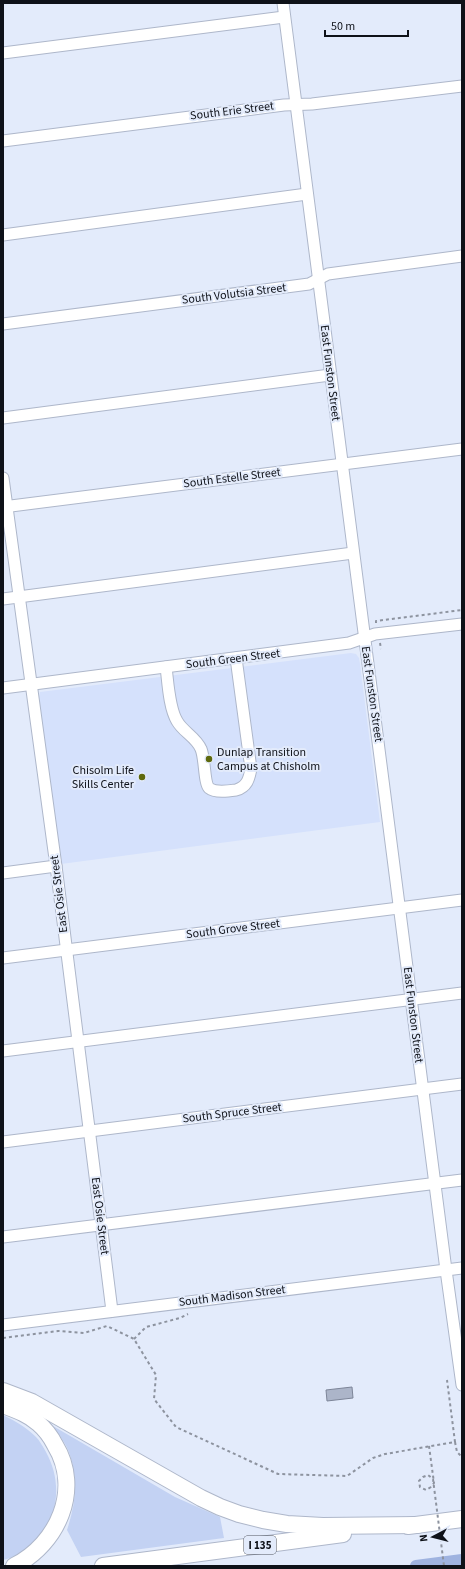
<svg xmlns="http://www.w3.org/2000/svg" width="465" height="1569" font-family="'Source Sans 3',sans-serif">
<style>
.built{fill:#d5e1fc}
.green{fill:#c3d2f3}
.lines{fill:none;stroke-linecap:round;stroke-linejoin:round}
.canal{stroke:#9fb3e0;stroke-width:12}
.building{fill:#acb5c9;stroke:#7d8598}
.minor-casing{stroke:#aeb7ca;stroke-width:13}
.highway-casing{stroke:#aeb7ca;stroke-width:18}
.path{stroke:#8d939f;stroke-width:2;stroke-dasharray:3 3;stroke-linecap:butt}
.minor{stroke:#fff;stroke-width:11}
.highway{stroke:#fff;stroke-width:16}
.path-bridge{stroke:#8d939f;stroke-width:2;stroke-dasharray:3 3;stroke-linecap:butt}
.poi-dot{fill:#5e690d;stroke:#e3ebfb;stroke-width:1.5}
.labels{text-anchor:middle;dominant-baseline:central;stroke-width:4;stroke-linejoin:round;paint-order:stroke}
.shield{fill:#e3ebfb;stroke:#4e525c;stroke-width:1}
.shield-label{font-size:11px;font-weight:bold;fill:#0e1118}
.street-label{font-size:12px;fill:#0e1118;stroke:#e3ebfb}
.poi-label{font-size:12px;fill:#0e1118;stroke:#e3ebfb;text-anchor:start}
</style>
<rect width="100%" height="100%" fill="#e3ebfb"/>
<path class="built" d="M351,653L356,654L359,658L360,664L380,822L61,864L39,697L40,692Z"/>
<g class="green">
<path d="M3,1415C15,1421 26,1427 36,1437C40,1441 43,1447 46,1452C63,1483 59,1520 32,1544C23,1551 14,1558 3,1560Z"/>
<path d="M53,1426L175,1497L220,1517L224,1538L81,1557L67,1530C76,1503 79,1477 68,1450C65,1442 58,1434 53,1426Z"/>
</g>
<g class="lines">
<path class="canal" d="M416,1566L462,1560"/>
</g>
<path class="building" d="M352,1387L353,1398L327,1401L326,1390Z"/>
<g class="lines">
<defs>
<g id="minor">
<path d="M283,3L446,1270L462,1385"/>
<path d="M3,53L284,17"/>
<path d="M3,141L284,105L312,104L462,86"/>
<path d="M3,235L307,194"/>
<path d="M3,324L309,284L328,274L462,256"/>
<path d="M3,418L330,375"/>
<path d="M3,478L56,866L112,1311"/>
<path d="M3,507L462,449"/>
<path d="M3,599L353,553"/>
<path d="M166,667C168,682 169,708 177,721C183,732 196,737 201,749C205,758 204,783 209,788C215,793 229,791 236,790C247,787 249,779 251,769L236,658"/>
<path d="M3,688L349,643L375,634L462,624"/>
<path d="M3,873L56,866"/>
<path d="M3,958L462,900"/>
<path d="M3,1051L462,993"/>
<path d="M3,1142L462,1084"/>
<path d="M3,1237L462,1180"/>
<path d="M3,1325L462,1268"/>
</g>
<g id="highway">
<path d="M3,1391L32,1402L201,1498L220,1507L239,1514L263,1520L287,1524L323,1526L418,1525"/>
<path d="M3,1405C16,1410 28,1414 38,1423C45,1429 51,1437 55,1445C82,1489 58,1544 14,1566"/>
<path d="M408,1526L462,1519"/>
<path d="M103,1566L343,1534"/>
</g>
</defs>
<use href="#minor" class="minor-casing"/>
<use href="#highway" class="highway-casing"/>
<g class="path">
<path d="M376,623V621L462,610"/>
<path d="M380,643L381,649"/>
<path d="M3,1338L58,1331L84,1333L107,1326L134,1339L156,1375L154,1399L176,1427L278,1474L347,1476L373,1458L385,1454L455,1442L447,1380"/>
<path d="M134,1339L146,1327L180,1318L188,1314"/>
<path d="M455,1442L457,1452L462,1457"/>
<path d="M429,1446L434,1483L431,1487"/>
</g>
<use href="#minor" class="minor"/>
<use href="#highway" class="highway"/>
<path class="path-bridge" d="M431,1487L426,1490L420,1487L419,1481L423,1477L428,1475L433,1479L444,1566"/>
</g>
<g class="poi-dot">
<circle cx="209" cy="759" r="4"/>
<circle cx="142" cy="777" r="4"/>
</g>
<g class="labels">
<rect class="shield" x="244" y="1536" width="32" height="18" rx="3"/>
<g class="shield-label">
<text x="260" y="1545">I 135</text>
</g>
<g class="street-label">
<text transform="translate(232 111) rotate(-7)">South Erie Street</text>
<text transform="translate(234 294) rotate(-7)">South Volutsia Street</text>
<text transform="translate(330 373) rotate(83)">East Funston Street</text>
<text transform="translate(232 478) rotate(-7)">South Estelle Street</text>
<text transform="translate(233 659) rotate(-7)">South Green Street</text>
<text transform="translate(372 694) rotate(82)">East Funston Street</text>
<text transform="translate(59 894) rotate(-97)">East Osie Street</text>
<text transform="translate(233 929) rotate(-7)">South Grove Street</text>
<text transform="translate(413 1015) rotate(83)">East Funston Street</text>
<text transform="translate(232 1113) rotate(-7)">South Spruce Street</text>
<text transform="translate(100 1216) rotate(83)">East Osie Street</text>
<text transform="translate(232 1296) rotate(-7)">South Madison Street</text>
</g>
<g class="poi-label">
<text x="217" y="752">Dunlap Transition<tspan x="217" dy="14">Campus at Chisholm</tspan></text>
<text x="134" y="770" text-anchor="end">Chisolm Life<tspan x="134" dy="14">Skills Center</tspan></text>
</g>
</g>
<rect width="465" height="1569" fill="none" stroke="#0e1118" stroke-width="8"/>
<g transform="translate(433 1537) rotate(263)" stroke="#e3ebfb" stroke-width="3" paint-order="stroke">
<path d="M0-3L7 15L0 10L-7 15Z" fill="#0e1118"/>
<text y="-6" font-size="11" font-weight="bold" text-anchor="middle" fill="#0e1118">N</text>
</g>
<path d="M325 30v6h83v-6" fill="none" stroke="#0e1118" stroke-width="2"/>
<text x="331" y="30" font-size="12" fill="#0e1118" stroke="#e3ebfb" stroke-width="3" paint-order="stroke">50 m</text>
</svg>
